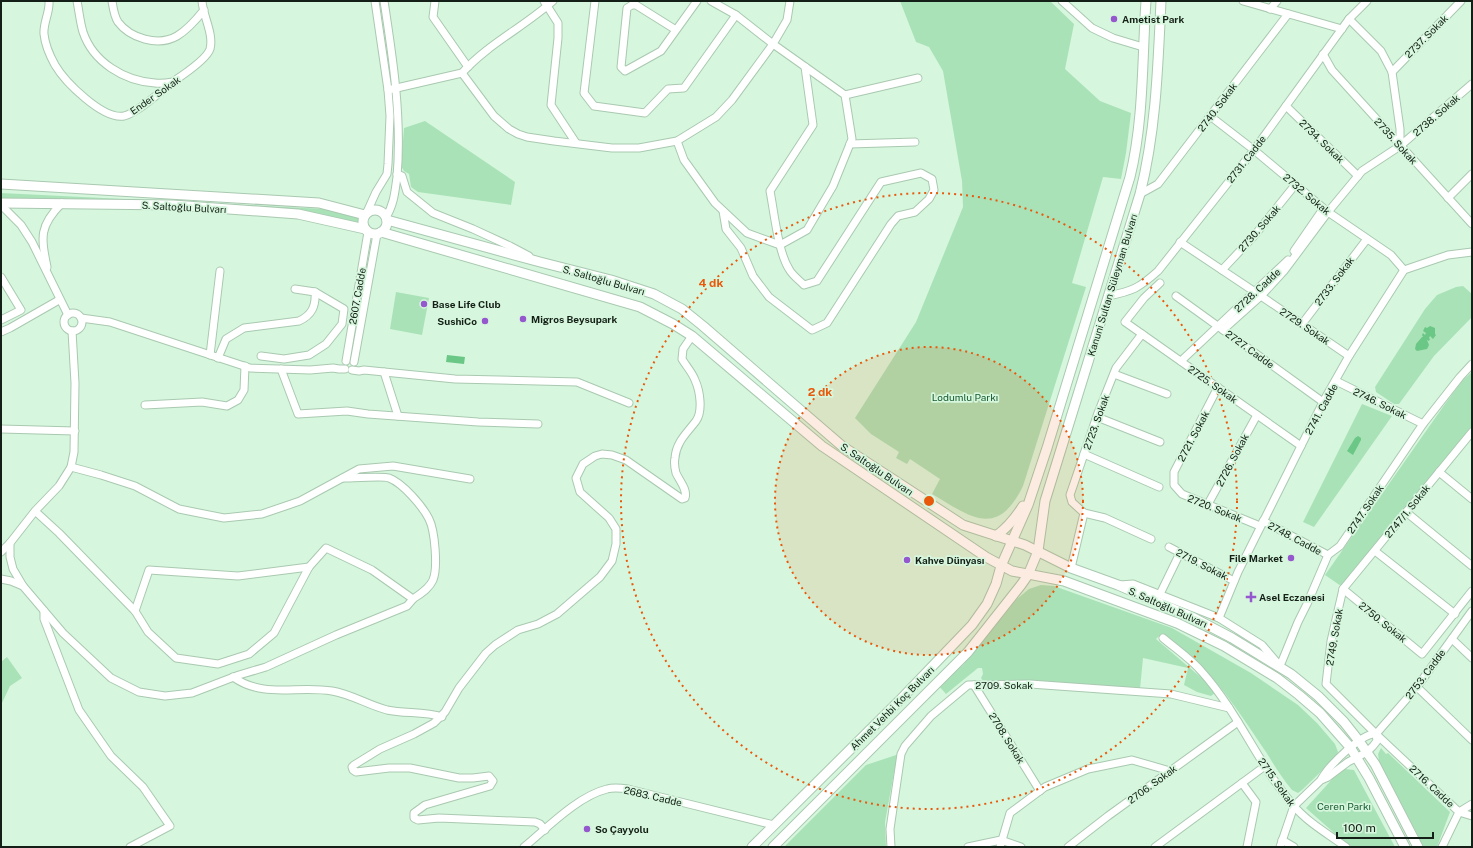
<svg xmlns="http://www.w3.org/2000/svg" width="1473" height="848" font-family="'Public Sans',sans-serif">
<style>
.green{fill:#aae2b8}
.water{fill:#6bc786}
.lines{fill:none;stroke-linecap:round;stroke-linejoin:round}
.minor-casing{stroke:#a9c9b0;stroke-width:9}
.major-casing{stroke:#a9c9b0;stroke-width:11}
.minor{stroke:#fff;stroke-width:7}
.major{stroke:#fff;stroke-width:9}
.ring{fill:none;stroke:#e8590c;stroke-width:2;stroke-dasharray:2 4}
.poi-dot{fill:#9557ce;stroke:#d6f7dd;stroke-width:1.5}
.labels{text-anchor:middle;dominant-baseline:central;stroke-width:3.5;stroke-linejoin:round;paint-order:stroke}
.poi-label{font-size:10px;font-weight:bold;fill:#142017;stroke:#d6f7dd;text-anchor:start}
.street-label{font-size:10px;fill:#142017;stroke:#d6f7dd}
.park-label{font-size:10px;fill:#175930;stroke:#d6f7dd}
.centre{fill:#e8590c;stroke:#d6f7dd;stroke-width:2}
.ring-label{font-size:12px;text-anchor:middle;font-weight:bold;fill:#e8590c;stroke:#d6f7dd;stroke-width:3.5;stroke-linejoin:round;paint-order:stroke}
</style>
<rect width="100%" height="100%" fill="#d6f7dd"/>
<g class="green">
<path d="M900,1H1050L1074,24L1065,69L1100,101L1131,113L1126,153L1121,179L1103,177L1072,283L1086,287L1023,486C997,539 971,517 932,494L940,479L910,459L907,464L896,458L899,452L871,434L855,418L916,322L963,207L962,181L943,71L929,47L916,42Z"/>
<path d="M425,121L515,182L511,205L418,192L411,187L409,174L404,171L401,166L404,128Z"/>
<path d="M1,193L325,209L361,212L359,224L326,216L53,200L1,198Z"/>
<path d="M1463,286L1472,294V317L1434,356L1399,404H1394L1376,392L1375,387L1425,309L1437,295L1456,287Z"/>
<path d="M396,292L429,298L422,335L390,329Z"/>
<path d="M1472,372V427L1341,586L1325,575L1445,404L1462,381Z"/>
<path d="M1362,404L1392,416L1314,527L1303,522Z"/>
<path d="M1041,585L1054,586L1172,628L1251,673L1298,705L1317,723L1335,744L1338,752L1335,758L1302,790L1298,793L1292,790C1282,778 1274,765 1266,752C1237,709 1207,661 1161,634L1156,639L1211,686L1215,693L1211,696L1197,692L1184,685L1188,668L1143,658L1140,689L1060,684L983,681L981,678L983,674L982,668H978L946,694L938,685L963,665L1017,599L1029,589Z"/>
<path d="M7,657L22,678L10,686L1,705V662Z"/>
<path d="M1381,748L1386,754L1388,753L1450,812L1437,847H1424L1379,761L1378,754Z"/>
<path d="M899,754L895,767L885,822L886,847H784L866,765Z"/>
<path d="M1345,769L1354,770L1395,847H1350L1306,808L1335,776Z"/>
</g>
<g class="water">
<path d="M1430,326L1435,328V334L1436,335L1433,339L1430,336L1429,338L1430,339L1429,341L1427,340L1429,345L1427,349L1417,351L1415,349L1416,344L1422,337H1423L1422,335L1423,333L1425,335L1426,333L1423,331L1425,327L1427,328Z"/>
<path d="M447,355L465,357L464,364L446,362Z"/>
<path d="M1358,436L1361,438V440L1353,455L1347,451L1355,438Z"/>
</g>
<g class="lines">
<defs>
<g id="minor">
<path d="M49,1C50,12 43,23 44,34C45,44 50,56 55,65C65,82 103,120 124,116C139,112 161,91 174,81C183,75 207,59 210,49C214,34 203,16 202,1"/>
<path d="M77,1C79,11 80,22 83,32C93,62 124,81 155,83C161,84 167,83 173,82"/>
<path d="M112,1C113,7 114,16 118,22C130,38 158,47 177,36C187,30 196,20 204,10"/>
<path d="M384,1C393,59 402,118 397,177C395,191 394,205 386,217"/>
<path d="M435,1L433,17L468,67"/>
<path d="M544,1L558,23V38L551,105L576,143"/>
<path d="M595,1L584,93L594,106L645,113L668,89L684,88L736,15"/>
<path d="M1062,1L1092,28L1113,38L1143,47"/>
<path d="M1243,1L1342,29"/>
<path d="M1270,9L1277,1"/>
<path d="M1349,19L1381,51L1392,72L1400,129V146"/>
<path d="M676,30L636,5H632L627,8L621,67L625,71L661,51L697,1"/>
<path d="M1323,54L1332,70L1472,224"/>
<path d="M1392,72L1461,1"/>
<path d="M462,73C488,44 524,27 553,1"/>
<path d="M388,90L462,73L494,116L509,129L518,134L527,137L554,141L612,148H639L677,141L716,117L732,100L773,44L736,15L711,1"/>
<path d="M845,95L918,78"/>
<path d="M1286,106L1358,176"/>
<path d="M1210,116L1254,150L1328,212L1391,255L1404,270"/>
<path d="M677,141L684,160L715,203L747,233L780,245L807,230L833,186L852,139L845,95L773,44L787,20L790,1"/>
<path d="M850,144L915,142"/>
<path d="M397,174L402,176L407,192L433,213L473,229L510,246L529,256"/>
<path d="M1140,194L1158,184L1288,14"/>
<path d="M1448,198L1472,174"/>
<path d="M1,205L21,225L32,242L68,315"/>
<path d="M723,211L726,229L741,248L753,276L769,297L812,330L827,323L891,224L898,216L915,212L929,199L934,190L932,179L921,173L881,182L817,281L804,285C799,280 792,275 789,269C778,252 774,211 770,191L813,125L805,67"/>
<path d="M367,212L376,192L387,174L388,164L390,116L388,90L375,1"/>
<path d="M1180,242L1255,292"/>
<path d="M1294,251L1323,209"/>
<path d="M47,267C41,237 39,226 62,203"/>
<path d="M1222,270L1254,236L1295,185"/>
<path d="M1,277L21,310L1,320"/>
<path d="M1160,283L1144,298L1125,322L1301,446"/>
<path d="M1108,296C1133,291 1139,288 1158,271L1254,150L1349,19L1367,1"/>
<path d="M1176,296L1323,402"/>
<path d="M1261,296L1349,356"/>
<circle cx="73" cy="322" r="9"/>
<path d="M81,318L110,322L250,368L310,370L333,368L339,369H345"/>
<path d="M1302,324L1367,239"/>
<path d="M1223,330L1261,296L1284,271L1328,212L1362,171L1400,146L1472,84"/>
<path d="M1,332L10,328L59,300"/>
<path d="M210,355L220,271"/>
<path d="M261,356L284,359L309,355L326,344L342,324L344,309L315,292"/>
<path d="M218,358L226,339L244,328L299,321C312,315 316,306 315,292L295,289"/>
<path d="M346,361L368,232"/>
<path d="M1181,361L1288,260"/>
<path d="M354,362L377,234"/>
<path d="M281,369L298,414L347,411L368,414L478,422L538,424"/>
<path d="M352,370L359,371L364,370L455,379L577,382L629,403"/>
<path d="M384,372L398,416"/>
<path d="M1114,374L1167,394"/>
<path d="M1336,381L1423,424"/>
<path d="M1218,387L1174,472V485L1182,494L1260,526"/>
<path d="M145,405L202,402L227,406L238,400L244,390L245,366"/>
<path d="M1097,417L1160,442"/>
<path d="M1,429L75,431"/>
<path d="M1084,454L1159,487"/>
<path d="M71,467L101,475L135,486L179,509L224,518L262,514L300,501L359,469L393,466L470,479"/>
<path d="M1439,472L1472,499"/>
<path d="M343,478C351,478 385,476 389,478C403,483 423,507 429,519C435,531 438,568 433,580C429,589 420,594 413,599"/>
<path d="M1208,504L1257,415"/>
<path d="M35,511L59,533L135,611L148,632L176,658L218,664L249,654L274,633L309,567L326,548L372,570L413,599L407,606L336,635L266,667L239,675L192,693L165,696L139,692L111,678L63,633L23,586L13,569L10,557V543L35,511L59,486L71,467L74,452L75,383L72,331"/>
<path d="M1406,512L1472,566"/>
<path d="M1084,513L1072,502L1070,495L1098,413L1116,368L1142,334"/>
<path d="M1084,513L1105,518L1151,539"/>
<path d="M1263,521L1328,555"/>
<path d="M1169,547L1234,581"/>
<path d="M1375,551L1455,614"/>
<path d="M1,552L10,543"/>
<path d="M1071,568L1084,513"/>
<path d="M1,579L11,581L23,586"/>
<path d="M1120,585L1133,584L1219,618L1262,645L1280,666L1298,622L1307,604L1328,555L1340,546L1423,424L1460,377L1472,364"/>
<path d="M1343,589L1422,654L1472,591"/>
<path d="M1160,594L1180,553"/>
<path d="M44,611V619L79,710L111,756L143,787L170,826L130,847"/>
<path d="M135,611L149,570L238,576L309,567"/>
<path d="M1219,618L1238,572L1323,402L1349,356L1404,270L1448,255L1472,252"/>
<path d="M1163,638C1176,649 1191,659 1202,672C1238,712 1258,764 1293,805C1307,822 1328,834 1346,847"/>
<path d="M1452,639L1472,658"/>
<path d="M233,677C264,699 297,685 332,691C351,694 368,705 387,710C405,714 424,711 442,717"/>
<path d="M974,685L1040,791"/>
<path d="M1417,687L1472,740"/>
<path d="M1376,734L1417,687L1472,611"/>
<path d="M1322,778C1329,766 1362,732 1376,734"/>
<path d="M1242,783L1256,802L1247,847"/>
<path d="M1459,812L1472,804"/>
<path d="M1459,812L1472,816"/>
<path d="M545,830L540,824L535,822L439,818L418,820L414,818V813L425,805L490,786L493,781L489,776L473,778H459L410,768H389L356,772L353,770L352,767L354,765L380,749L414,734L434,723L445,712L459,688L486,653L495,645L518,630L538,624L557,614L600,577L612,561L616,544V529L609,518L580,492L576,478L583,464L595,456L602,454L612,455L626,460L682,499L685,498C688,490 679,480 676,473C675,469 674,462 675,458C676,442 687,433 696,421C703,411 700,391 695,380C692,372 686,366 682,359L683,349L692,336"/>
<path d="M1282,840L1294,847"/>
<path d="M524,847C547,828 578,796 607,789C614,787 621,788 628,789L774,825"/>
<path d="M891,847L890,829L901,754L905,746L931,716L968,685L1030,684L1171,694L1229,708"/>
<path d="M968,847L1001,840L1021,847"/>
<path d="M1000,847L1010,813L1045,787L1088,769L1132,760L1170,771"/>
<path d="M1068,847L1108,816L1238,722"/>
<path d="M1155,847L1265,766"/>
<path d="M1280,847L1294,806L1321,780L1328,777L1348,762L1367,752L1373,746L1377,741L1376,734"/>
<path d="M1442,847L1459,812L1376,734L1326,684L1331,641L1343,589L1472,432"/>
</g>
<g id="major">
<path d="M1,184L319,203L365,215"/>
<path d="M1,203L173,205L298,214L365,229"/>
<circle cx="375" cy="222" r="12"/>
<path d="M387,220L540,262L611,280L654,294L682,309L703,326L842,446L963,525L1025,545L1071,568L1118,585L1194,618L1232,638L1291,674L1318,696L1344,722L1359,741L1375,764L1418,847"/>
<path d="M381,232L640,307L673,324L692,336L822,446L986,557L1012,571L1064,581L1177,623L1224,646L1277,678L1299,695L1320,713L1350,747L1369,778L1405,847"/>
<path d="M996,536C1007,528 1016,517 1023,506"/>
<path d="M752,847L899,701L972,625L987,604L996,584L1001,566L1028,505L1047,448L1130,177C1144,120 1142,59 1146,1"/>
<path d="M773,847L968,652L1021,585L1028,575L1038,551L1045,501L1140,194C1156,131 1158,66 1161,1"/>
</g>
</defs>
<use href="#minor" class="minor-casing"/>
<use href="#major" class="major-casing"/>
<use href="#minor" class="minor"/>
<use href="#major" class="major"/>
</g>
<circle cx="929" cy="501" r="154" fill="#e8590c" fill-opacity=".12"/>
<g class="ring">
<circle cx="929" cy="501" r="154"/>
<circle cx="929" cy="501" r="308"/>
</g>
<g class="poi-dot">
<circle cx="1114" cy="19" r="4"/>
<circle cx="424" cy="304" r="4"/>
<circle cx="523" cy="319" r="4"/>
<circle cx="485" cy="321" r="4"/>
<circle cx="1291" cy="558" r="4"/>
<circle cx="907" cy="560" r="4"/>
<path d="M1249 591h4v4h4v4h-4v4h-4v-4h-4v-4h4z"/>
<circle cx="587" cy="829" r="4"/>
</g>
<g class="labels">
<g class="poi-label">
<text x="1122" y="19">Ametist Park</text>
<text x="432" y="304">Base Life Club</text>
<text x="531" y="319">Migros Beysupark</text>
<text x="477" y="321" text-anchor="end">SushiCo</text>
<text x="1283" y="558" text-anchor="end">File Market</text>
<text x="915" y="560">Kahve Dünyası</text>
<text x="1259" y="597">Asel Eczanesi</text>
<text x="595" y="829">So Çayyolu</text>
</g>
<g class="street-label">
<text transform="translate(1426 36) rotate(-45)">2737. Sokak</text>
<text transform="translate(155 95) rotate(-35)">Ender Sokak</text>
<text transform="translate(1217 107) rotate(-53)">2740. Sokak</text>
<text transform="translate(1436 115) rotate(-41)">2738. Sokak</text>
<text transform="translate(1322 141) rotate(44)">2734. Sokak</text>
<text transform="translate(1396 141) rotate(48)">2735. Sokak</text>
<text transform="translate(1246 159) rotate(-52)">2731. Cadde</text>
<text transform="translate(1307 194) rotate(40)">2732. Sokak</text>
<text transform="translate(184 207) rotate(3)">S. Saltoğlu Bulvarı</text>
<text transform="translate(1259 228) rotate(-49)">2730. Sokak</text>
<text transform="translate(604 280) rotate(16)">S. Saltoğlu Bulvarı</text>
<text transform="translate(1334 281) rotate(-53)">2733. Sokak</text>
<text transform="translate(1112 285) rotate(-73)">Kanuni Sultan Süleyman Bulvarı</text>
<text transform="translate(1257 290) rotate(-43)">2728. Cadde</text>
<text transform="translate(357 296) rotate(-80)">2607. Cadde</text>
<text transform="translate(1305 326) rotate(34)">2729. Sokak</text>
<text transform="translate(1250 349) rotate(36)">2727. Cadde</text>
<text transform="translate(1213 384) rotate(35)">2725. Sokak</text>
<text transform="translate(1380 403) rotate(26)">2746. Sokak</text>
<text transform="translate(1321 409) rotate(-61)">2741. Cadde</text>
<text transform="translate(1096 422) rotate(-70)">2723. Sokak</text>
<text transform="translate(1193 436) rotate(-62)">2721. Sokak</text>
<text transform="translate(1232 460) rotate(-62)">2726. Sokak</text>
<text transform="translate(877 469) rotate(34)">S. Saltoğlu Bulvarı</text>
<text transform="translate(1215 508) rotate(22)">2720. Sokak</text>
<text transform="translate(1365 509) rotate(-56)">2747. Sokak</text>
<text transform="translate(1407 511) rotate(-51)">2747/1. Sokak</text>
<text transform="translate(1295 538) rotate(28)">2748. Cadde</text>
<text transform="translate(1202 564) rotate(27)">2719. Sokak</text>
<text transform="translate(1168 607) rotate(24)">S. Saltoğlu Bulvarı</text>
<text transform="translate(1383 622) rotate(39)">2750. Sokak</text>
<text transform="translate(1334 637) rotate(-80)">2749. Sokak</text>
<text transform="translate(1425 674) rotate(-53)">2753. Cadde</text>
<text x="1004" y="685">2709. Sokak</text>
<text transform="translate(892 708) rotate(-45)">Ahmet Vehbi Koç Bulvarı</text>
<text transform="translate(1007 738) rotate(58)">2708. Sokak</text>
<text transform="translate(1277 782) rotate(55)">2715. Sokak</text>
<text transform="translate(1152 784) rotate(-36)">2706. Sokak</text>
<text transform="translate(1432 786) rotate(43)">2716. Cadde</text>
<text transform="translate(653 796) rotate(13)">2683. Cadde</text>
</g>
<g class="park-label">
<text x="965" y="397">Lodumlu Parkı</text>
<text x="1344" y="806">Ceren Parkı</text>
</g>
</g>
<circle cx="929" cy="501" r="6" class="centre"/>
<g class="ring-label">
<text x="711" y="287">4 dk</text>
<text x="820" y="396">2 dk</text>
</g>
<rect width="1473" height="848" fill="none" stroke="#142017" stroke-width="4"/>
<path d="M1337 832v6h96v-6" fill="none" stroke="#142017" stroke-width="2"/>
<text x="1343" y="832" font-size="12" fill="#142017" stroke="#d6f7dd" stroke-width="3" paint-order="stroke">100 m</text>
</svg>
